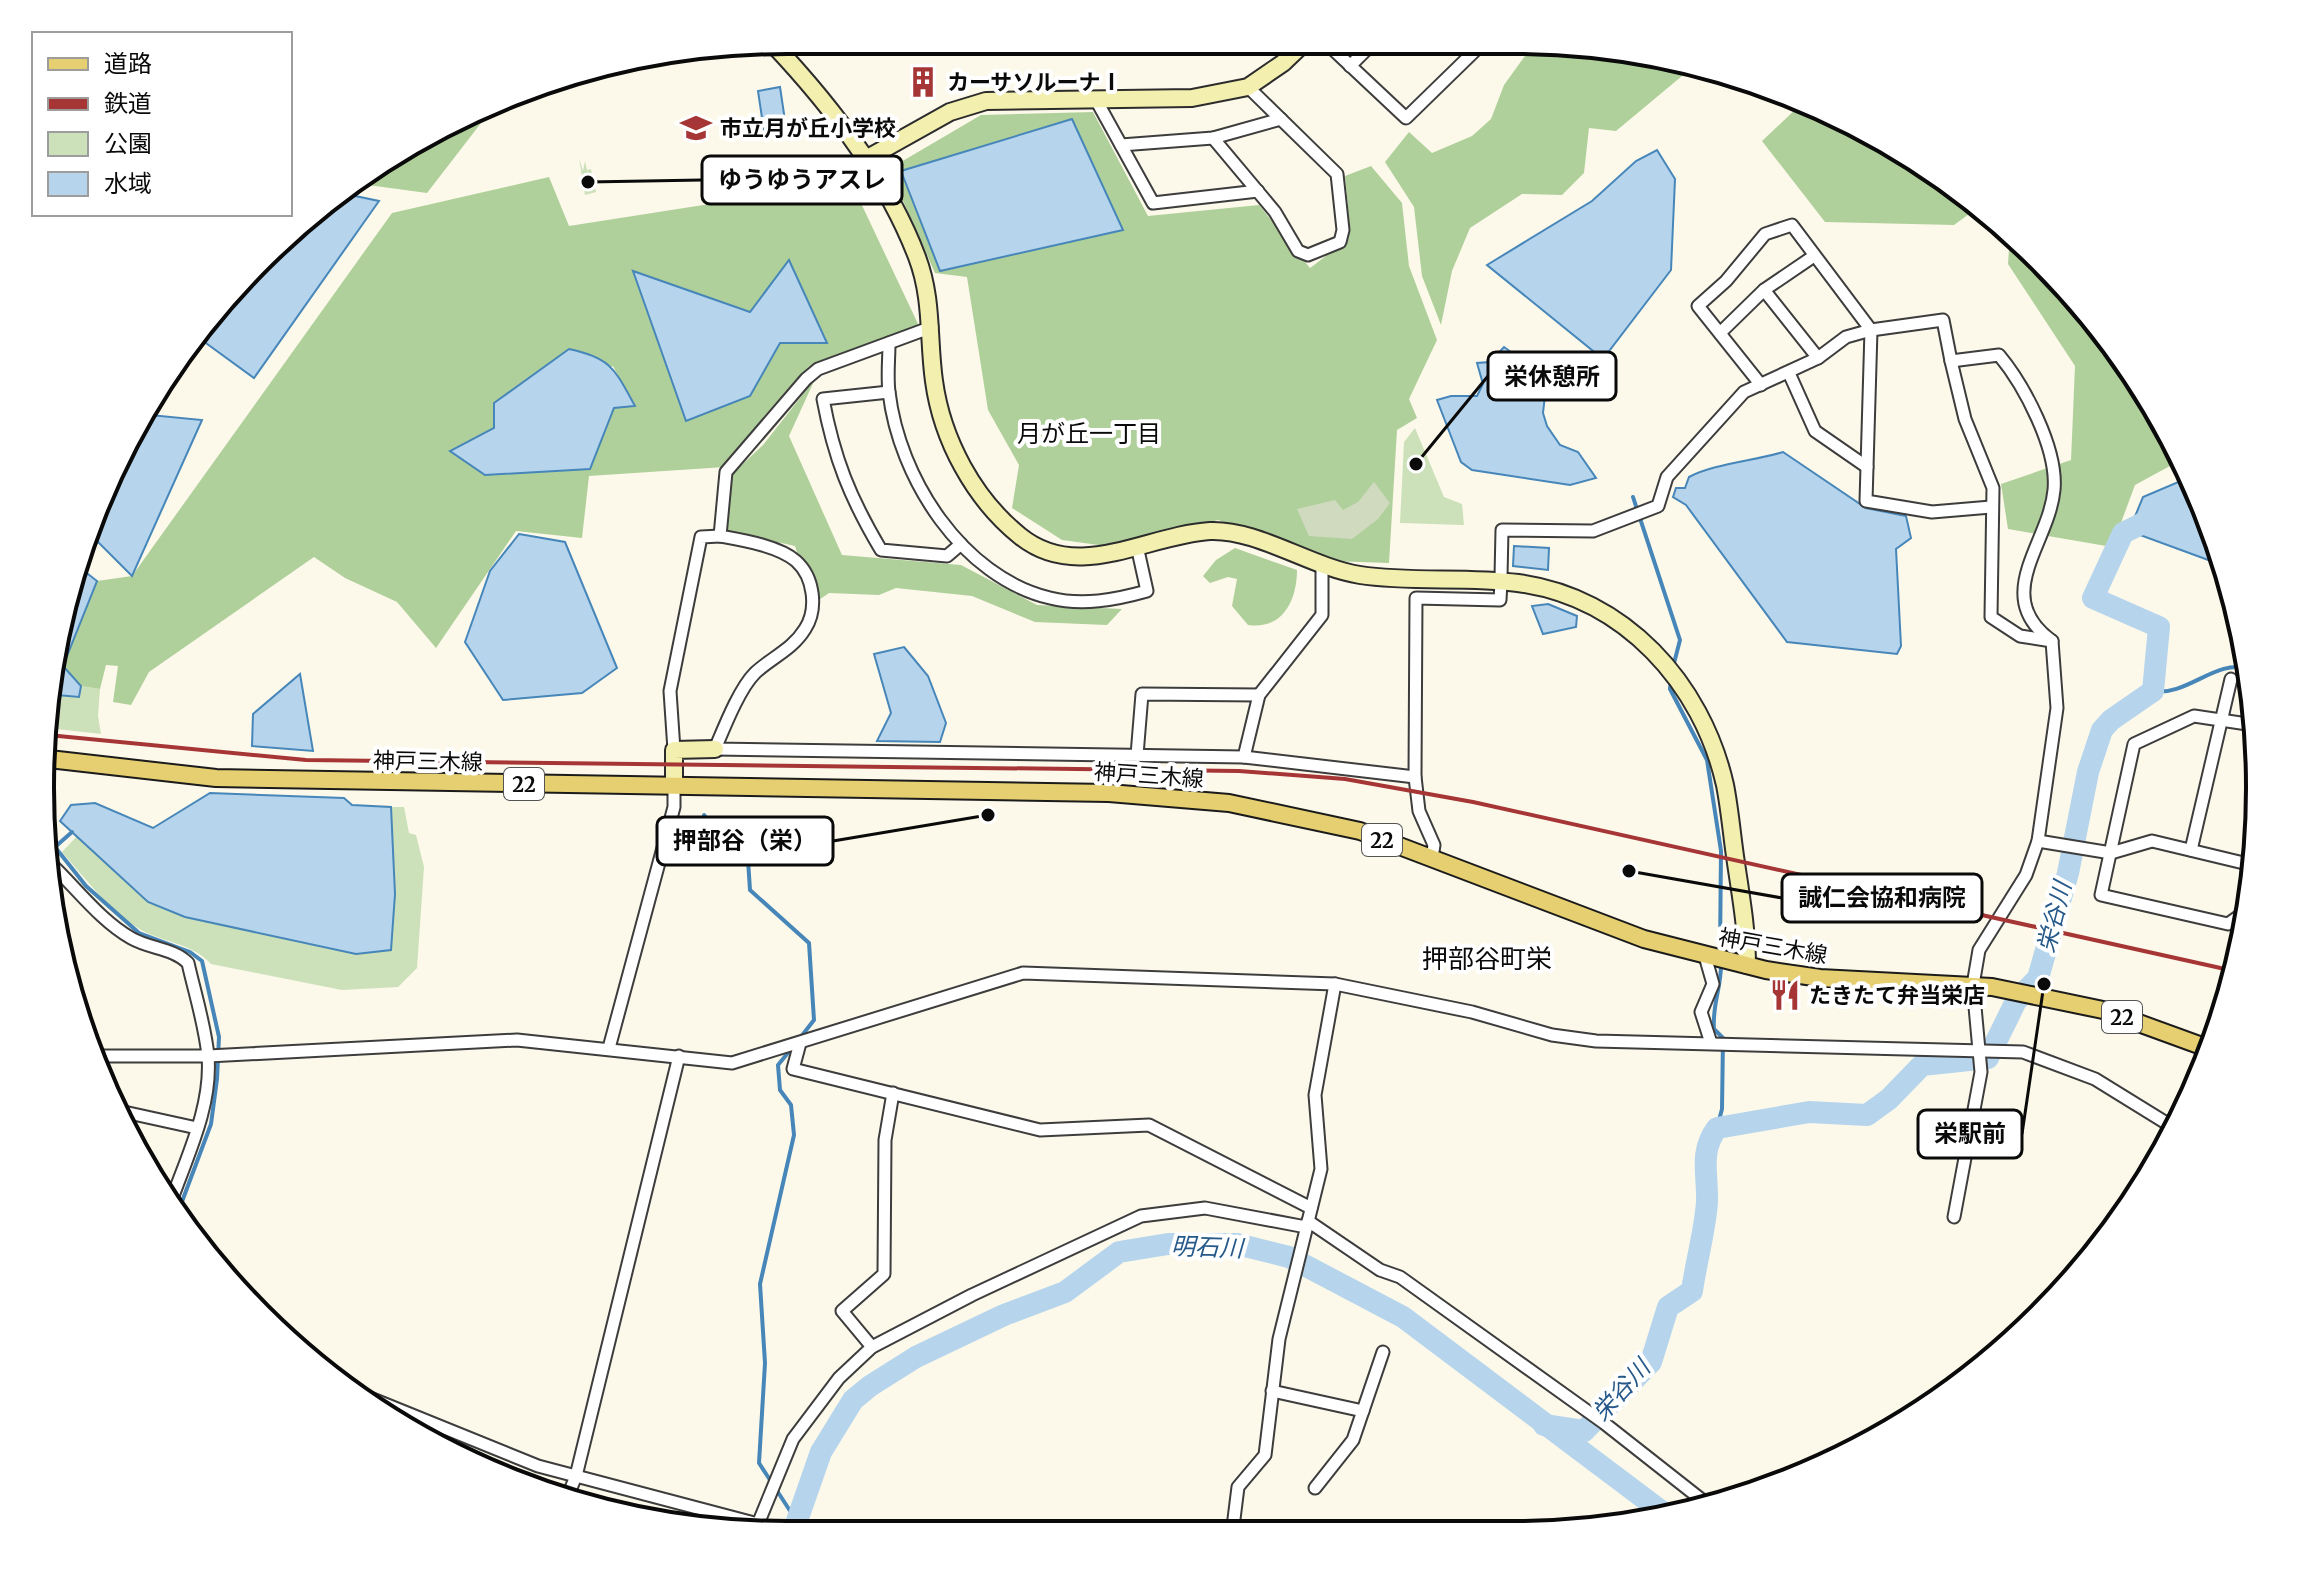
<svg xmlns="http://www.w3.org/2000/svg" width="2300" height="1575" font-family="Merriweather,'Noto Sans JP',serif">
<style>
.green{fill:#cce1b9}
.forest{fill:#b0d09b;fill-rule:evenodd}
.cemetery{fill:#d0dabf}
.pitch{fill:#ddeaca}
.water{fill:#b6d5ed;stroke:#4786b9;stroke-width:2}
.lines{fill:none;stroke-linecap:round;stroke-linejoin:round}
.stream{stroke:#4786b9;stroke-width:4}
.river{stroke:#b6d5ed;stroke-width:22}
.street-casing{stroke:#3d3d3d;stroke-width:15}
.secondary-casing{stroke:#2c2c2c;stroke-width:20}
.primary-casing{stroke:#1b1b1b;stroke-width:20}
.street{stroke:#fff;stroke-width:11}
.secondary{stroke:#f3efae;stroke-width:16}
.primary{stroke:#e5cf71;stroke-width:16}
.rail{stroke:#a63636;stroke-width:4}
.labels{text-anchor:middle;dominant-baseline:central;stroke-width:8;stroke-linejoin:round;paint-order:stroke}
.shield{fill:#fff;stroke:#545454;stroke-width:2}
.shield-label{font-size:20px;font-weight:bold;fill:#0a0a0a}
.poi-label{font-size:22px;font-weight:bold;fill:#0a0a0a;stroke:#fff;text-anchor:start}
.street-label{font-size:22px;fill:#0a0a0a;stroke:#fff}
.neighbourhood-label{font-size:24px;fill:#0a0a0a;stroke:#fff}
.water-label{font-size:24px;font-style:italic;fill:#265989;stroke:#fff}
.quarter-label{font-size:26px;fill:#0a0a0a;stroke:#fff}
.rim{fill:none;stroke:#0a0a0a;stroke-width:4}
.leader{fill:none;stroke:#0a0a0a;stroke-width:3}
.callout-dot{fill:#0a0a0a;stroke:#fff;stroke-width:3}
.callout{fill:#fff;stroke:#0a0a0a;stroke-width:3}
.callout-label{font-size:24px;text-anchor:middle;font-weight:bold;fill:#0a0a0a}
</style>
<rect width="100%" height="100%" fill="#fcf9ea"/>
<g class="green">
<path d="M579,158L583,171L585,161L587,170L591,169L596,192L585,195Z"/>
<path d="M1415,428L1444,497L1462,504L1464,525L1400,523L1404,442Z"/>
<path d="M81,686L100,689L98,716L101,734L48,728L46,694L78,697Z"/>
<path d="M391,807H404L409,833L416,835L424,867L417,968L398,987L342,990L211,964C191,942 162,943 138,928C109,910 84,877 62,852L77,836L148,901L395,894Z"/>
</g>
<g class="forest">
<path d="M1535,42L1658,54L1699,70L1682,76L1616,131L1589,128L1584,173L1562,195L1522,194L1470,228L1452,271L1441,325L1422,276L1414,207L1385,162L1409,132L1432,153L1472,136L1491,119L1504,85Z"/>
<path d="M1798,107L1886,140L1976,209L1954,225L1825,222L1762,141Z"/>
<path d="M1093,112L1148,216L1259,205L1310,268C1356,234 1350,232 1345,176L1371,166L1402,203L1409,266L1437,340L1409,399L1417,418L1397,430L1389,563L1330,561L1218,520L1113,547L1062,540L1012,508L1019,465L988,410L967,277L935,273L889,169L981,115Z"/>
<path d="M488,114L427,193L353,183L373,166Z"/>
<path d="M549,177L569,226L851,182L919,326L808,367L725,467L589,476L582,538L516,531L436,648L397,602L345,578L314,557L149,672L131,705L113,702L118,666L106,665L100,689L81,686L63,667L97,581L132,576L392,213ZM634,272L750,312L780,343L750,396ZM613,366L634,407H614L451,450Z"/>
<path d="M2010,235L2041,259L2134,373L2181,460L2135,485L2112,547L2008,529L2001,484L2071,460L2075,366L2008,264Z"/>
<path d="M815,379L789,436L842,555L961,565L1037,605L1122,609L1107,625L1035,622L972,596L896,588L879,595L829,593L813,604L795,546L723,530L732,474L763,445Z"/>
<path d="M1235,548L1297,570C1297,600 1283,630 1248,625L1232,606L1237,579L1228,577L1210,583L1203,576L1216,560Z"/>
</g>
<path class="cemetery" d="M1374,482L1390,503L1378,519L1352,539L1309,536L1297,509L1335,500L1343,510L1358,502Z"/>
<path class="pitch" d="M1120,1526L1143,1535H1094Z"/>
<g class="water">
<path d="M780,87L787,134L765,138L758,91Z"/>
<path d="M1072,119L1123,230L940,271L901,171Z"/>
<path d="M1657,150L1675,179L1671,270L1603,359L1487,265L1592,201L1636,161Z"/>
<path d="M341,193L379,201L254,378L199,338L225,295Z"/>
<path d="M789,260L827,343H780L750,396L686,421L633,271L750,312Z"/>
<path d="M1504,347L1547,378L1543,413L1547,426L1560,445L1578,452L1596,478L1570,485L1472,470L1461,462L1437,400L1451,396H1477L1483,384L1477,363L1490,362Z"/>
<path d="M569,349C612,358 615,370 635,406L614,408L590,469L485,475L450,451L494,428V403Z"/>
<path d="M150,415L202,420L132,576L89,533L97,501Z"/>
<path d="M1783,452L1866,508L1906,516L1911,538L1896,549L1901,646L1897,654L1787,642L1686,505L1673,497L1676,488H1685L1689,477C1713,464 1753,461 1783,452Z"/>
<path d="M2190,477L2203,502L2222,565L2129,531L2143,497Z"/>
<path d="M519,534L565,542L617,668L582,693L503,700L465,642L490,571Z"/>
<path d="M1514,546L1549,548L1548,570L1513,566Z"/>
<path d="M79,567L97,581L63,666L81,686L79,697L46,694Z"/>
<path d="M1548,604L1577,616L1576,627L1543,634L1532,606Z"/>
<path d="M904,647L928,676L946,723L940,742L877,741L891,713L874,654Z"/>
<path d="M300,674L313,751L252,746L253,714Z"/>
<path d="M210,793L344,798L352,805L391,807L395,894L391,950L356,954L185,917L148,902L60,821L71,805L95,803L153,828Z"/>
</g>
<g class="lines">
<g class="stream">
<path d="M1633,497L1680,640L1673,667"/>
<path d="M1671,679L1670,689L1707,760L1721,851L1720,952"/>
<path d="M2153,691C2186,697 2217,658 2248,669"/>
<path d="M704,815L722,840L748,860L750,890L809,943L814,1020L800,1038"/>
<path d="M72,832L55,847L86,886L139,933L190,952L202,961L219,1037L217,1079L211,1124L180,1207"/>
<path d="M792,1048L778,1065L780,1090L791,1105L794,1135L760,1284L765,1363L759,1463L796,1520"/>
<path d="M1717,1128L1722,1109L1723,1038L1714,1029C1712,1006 1721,988 1721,965"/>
</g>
<g class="river">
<path d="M1544,1425L1584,1431L1651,1362L1668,1307L1692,1291C1696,1262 1705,1231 1707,1202C1708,1174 1699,1152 1717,1128L1809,1112L1867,1115L1889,1099L1922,1065L1988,1058L2016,1001L2038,978L2068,873L2088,772L2102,730L2111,720L2153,691L2159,627L2093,598L2123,533L2200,495"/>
<path d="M792,1535L821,1452L853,1400L870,1386L916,1357L1004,1315L1065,1292L1119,1252L1168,1244H1237L1289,1257L1403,1317L1669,1517"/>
</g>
<defs>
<g id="street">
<path d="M1323,40L1406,118L1486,40"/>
<path d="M1350,66L1376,40"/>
<path d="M1095,98L1153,203L1258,191"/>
<path d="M1213,138L1275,212L1298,251L1308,255L1340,242L1343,230L1337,174L1248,87"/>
<path d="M1121,145L1213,138L1281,119"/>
<path d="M1764,290L1818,358"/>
<path d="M932,327L818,369L806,379L726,472L720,536C742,540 779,546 796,561C814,577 818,609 805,629C792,650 772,657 755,673C739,689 724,728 715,749L1244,757L1415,777"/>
<path d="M1720,333L1764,290L1814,256"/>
<path d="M889,343C889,359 887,376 889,392C899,478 962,577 1050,598C1082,606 1115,600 1147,591L1137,546"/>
<path d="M1951,361L1965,419L1993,488L1991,617L2020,636L2052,641"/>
<path d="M1789,373L1815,431L1867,467"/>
<path d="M1761,385L1698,306L1726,281L1765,234L1792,225L1871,330L1866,501L1932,512L1991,507"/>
<path d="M889,392L823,399C834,458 850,498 881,550L947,556L961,544"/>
<path d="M1501,577L1502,530L1593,531L1658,506L1667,477L1744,392L1818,358L1846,337L1871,330L1943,320L1951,361L1999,355C2024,385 2058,449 2054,490C2049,544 1990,596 2052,641L2057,708L2038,841L2026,875L1979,950L1973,985L1981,1072L1954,1217"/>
<path d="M674,750L670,691L701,537L720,536"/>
<path d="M1137,755L1142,694L1259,695"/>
<path d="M1244,757L1259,695L1322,615V567"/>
<path d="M2038,841L2111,853L2152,841L2252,865"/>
<path d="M2191,850L2231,679"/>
<path d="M1432,858L1434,845L1419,811L1415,777L1416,598L1500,600L1501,582"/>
<path d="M52,865C77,889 101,921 131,938C150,949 173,948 188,963C195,994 205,1025 208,1056C212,1104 189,1152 173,1196"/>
<path d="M2248,910L2228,924L2101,895L2134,744L2194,716L2254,725"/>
<path d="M1705,956L1713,984L1701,1012L1711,1043"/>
<path d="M800,1043L793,1069L1040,1130L1149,1125L1311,1208"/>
<path d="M609,1048L674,807V781"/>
<path d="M96,1056H208L517,1040L732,1063L1023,973L1335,984L1472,1012L1552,1035L1596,1041L2023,1052L2095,1079L2163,1121L2176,1125"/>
<path d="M115,1110L197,1128"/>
<path d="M1308,1221L1380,1270L1400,1277L1604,1423L1707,1504"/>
<path d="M872,1347L842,1311L884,1274L885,1140L893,1093"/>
<path d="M348,1389L538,1466L758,1524L793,1439L839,1378L872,1347L972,1295L1141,1216L1205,1208L1306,1227"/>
<path d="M1272,1391L1363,1411"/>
<path d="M1315,1488L1353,1440L1383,1352"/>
<path d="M567,1498L576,1476L679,1056"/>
<path d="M1232,1535L1238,1487L1265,1455L1279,1339L1321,1169L1315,1095L1335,984"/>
</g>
<g id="secondary">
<path d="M771,42C828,102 887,178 917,257C933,299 928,339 934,381C942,440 974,499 1020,536C1078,583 1146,535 1210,531C1258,529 1310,567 1360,575C1412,583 1466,576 1518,583C1624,597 1702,683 1725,785C1730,810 1732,837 1736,863C1741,897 1747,931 1747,965"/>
<path d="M866,159L950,112L986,101L1192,98L1248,87L1283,63L1307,40"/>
<path d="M674,780V750L715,749"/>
</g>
<path id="primary" d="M49,759L216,778L1109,793L1229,803L1360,831L1644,939L1766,970L1820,978L1992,987L2103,1010L2210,1049"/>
</defs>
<use href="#street" class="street-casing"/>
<use href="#secondary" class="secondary-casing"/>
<use href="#primary" class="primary-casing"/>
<use href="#street" class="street"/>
<use href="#secondary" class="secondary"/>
<use href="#primary" class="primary"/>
<path class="rail" d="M48,735L306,760L1239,771L1345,779L1473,802L2234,971"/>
</g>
<defs>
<symbol id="building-bare" viewBox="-9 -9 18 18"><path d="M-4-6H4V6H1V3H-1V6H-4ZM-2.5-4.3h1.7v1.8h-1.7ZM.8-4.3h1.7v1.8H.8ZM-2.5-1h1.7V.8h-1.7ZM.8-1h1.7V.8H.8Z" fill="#a63636" stroke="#fff" stroke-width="2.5" paint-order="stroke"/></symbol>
<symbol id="school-bare" viewBox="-9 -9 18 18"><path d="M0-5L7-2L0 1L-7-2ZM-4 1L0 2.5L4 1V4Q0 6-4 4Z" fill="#a63636" stroke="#fff" stroke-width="2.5" paint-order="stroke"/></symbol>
<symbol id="restaurant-bare" viewBox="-9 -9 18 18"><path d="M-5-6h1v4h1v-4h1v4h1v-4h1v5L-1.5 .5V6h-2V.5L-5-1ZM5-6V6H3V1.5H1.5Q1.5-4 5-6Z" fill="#a63636" stroke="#fff" stroke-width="2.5" paint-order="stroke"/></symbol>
</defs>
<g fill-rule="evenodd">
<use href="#building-bare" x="901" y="60" width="44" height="44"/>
<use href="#school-bare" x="674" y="106" width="44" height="44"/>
<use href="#restaurant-bare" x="1763" y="973" width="44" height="44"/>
</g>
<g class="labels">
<g class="shield">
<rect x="504" y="768" width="40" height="32" rx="6"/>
<rect x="1362" y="824" width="40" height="32" rx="6"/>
<rect x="2102" y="1001" width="40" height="32" rx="6"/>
</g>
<g class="shield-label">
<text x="524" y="784">22</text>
<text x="1382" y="840">22</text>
<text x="2122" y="1017">22</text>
</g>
<g class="poi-label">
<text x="947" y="82">カーサソルーナⅠ</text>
<text x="720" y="128">市立月が丘小学校</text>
<text x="1809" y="995">たきたて弁当栄店</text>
</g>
<g class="street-label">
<text transform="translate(428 761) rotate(1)">神戸三木線</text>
<text transform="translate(1149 775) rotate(4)">神戸三木線</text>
<text transform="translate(1773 946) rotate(10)">神戸三木線</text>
</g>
<g class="neighbourhood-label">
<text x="1089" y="433">月が丘一丁目</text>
</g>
<g class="water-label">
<text transform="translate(2054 917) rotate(-76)">栄谷川</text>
<text transform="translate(1207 1247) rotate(2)">明石川</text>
<text transform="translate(1621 1390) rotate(-48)">栄谷川</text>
</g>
<g class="quarter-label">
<text x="1487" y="958">押部谷町栄</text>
</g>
</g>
<path d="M0 0H2300V1575H0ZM787 54H1513A733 733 0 0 1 2246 787V788A733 733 0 0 1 1513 1521H787A733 733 0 0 1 54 788V787A733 733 0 0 1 787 54Z" fill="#fff" fill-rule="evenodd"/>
<path class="rim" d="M787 54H1513A733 733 0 0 1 2246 787V788A733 733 0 0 1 1513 1521H787A733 733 0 0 1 54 788V787A733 733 0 0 1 787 54Z"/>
<path class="leader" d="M588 182L702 180M1416 464L1488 376M988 815L833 841M1629 871L1782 898M2044 984L2022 1134"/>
<g class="callout-dot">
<circle cx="588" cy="182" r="8"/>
<circle cx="1416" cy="464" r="8"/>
<circle cx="988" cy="815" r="8"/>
<circle cx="1629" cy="871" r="8"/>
<circle cx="2044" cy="984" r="8"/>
</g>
<g class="callout">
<rect x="702" y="156" width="200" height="48" rx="8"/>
<rect x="1488" y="352" width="128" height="48" rx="8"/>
<rect x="657" y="817" width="176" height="48" rx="8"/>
<rect x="1782" y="874" width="200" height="48" rx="8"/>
<rect x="1918" y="1110" width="104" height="48" rx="8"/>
</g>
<g class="callout-label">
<text x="802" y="188">ゆうゆうアスレ</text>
<text x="1552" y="385">栄休憩所</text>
<text x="745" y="849">押部谷（栄）</text>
<text x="1882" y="906">誠仁会協和病院</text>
<text x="1970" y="1142">栄駅前</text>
</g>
<rect x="32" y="32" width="260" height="184" fill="#ffffff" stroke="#9d9d9d" stroke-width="2"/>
<rect x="48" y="58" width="40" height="12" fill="#e5cf71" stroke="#9d9d9d" stroke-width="2"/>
<text x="104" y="72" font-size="24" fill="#0a0a0a">道路</text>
<rect x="48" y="98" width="40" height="12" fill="#a63636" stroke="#9d9d9d" stroke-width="2"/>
<text x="104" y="112" font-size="24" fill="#0a0a0a">鉄道</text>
<rect x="48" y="132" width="40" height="24" fill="#cce1b9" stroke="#9d9d9d" stroke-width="2"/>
<text x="104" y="152" font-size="24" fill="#0a0a0a">公園</text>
<rect x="48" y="172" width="40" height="24" fill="#b6d5ed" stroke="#9d9d9d" stroke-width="2"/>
<text x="104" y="192" font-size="24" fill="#0a0a0a">水域</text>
</svg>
